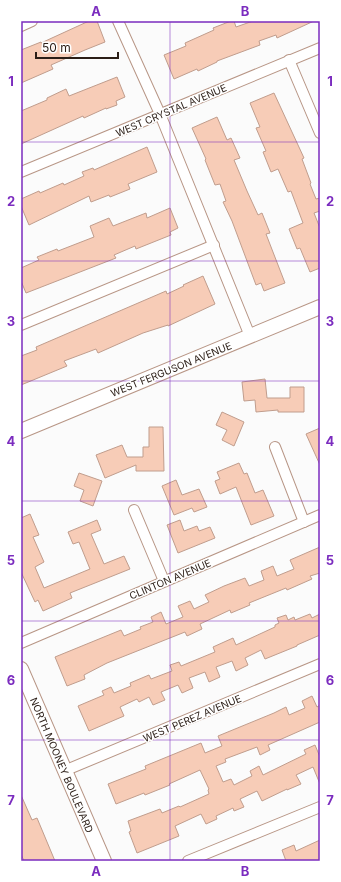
<svg xmlns="http://www.w3.org/2000/svg" width="341" height="882" font-family="Inter,sans-serif">
<style>
.building{fill:#f7ccb7;stroke:#c09d8d}
.lines{fill:none;stroke-linecap:round;stroke-linejoin:round}
.street-casing{stroke:#b89686;stroke-width:12}
.secondary-casing{stroke:#b89686;stroke-width:16}
.street{stroke:#fff;stroke-width:10}
.secondary{stroke:#fff;stroke-width:14}
.grid{fill:none;stroke:#7b2cbf;stroke-width:1;stroke-opacity:0.55}
.labels{text-anchor:middle;dominant-baseline:central;stroke-width:3;stroke-linejoin:round;paint-order:stroke}
.street-label{font-size:10px;fill:#2b1e17;stroke:#fff}
.neatline{fill:none;stroke:#7b2cbf;stroke-width:1.5}
.grid-label{font-size:13px;text-anchor:middle;font-weight:bold;fill:#7b2cbf}
</style>
<rect width="100%" height="100%" fill="#fbfbfb"/>
<g class="building">
<path d="M89,21H97L105,42L85,50L51,65L53,69L21,83V50L41,42V43Z"/>
<path d="M231,21H234L236,27L253,21H314L277,38L276,35L259,41L260,45L217,61V62L198,71L197,69L174,79L164,55L186,46L185,43L214,30L213,28Z"/>
<path d="M117,77L125,97L116,101L117,105L106,109V108L84,118L83,116L21,144V111L47,100V98L66,89L69,96Z"/>
<path d="M274,93L304,158L302,159L311,183L310,184L316,199L320,198V211L314,213L320,228V268L310,272L300,248L297,249L289,229L303,223L291,191L288,192L278,169L271,172L263,152L266,151L256,128L260,127L250,103Z"/>
<path d="M217,117L227,140L231,138L240,158L234,160L247,191L258,215L262,213L270,233L266,234L285,283L264,291L261,283L256,285L232,221L223,202L226,201L220,184L215,185L205,160L206,159L192,128Z"/>
<path d="M147,147L157,172L128,184L130,189L110,197L109,195L91,202L89,196L29,225L21,206V199L39,191L40,193L63,183L64,185L84,176L82,172L93,168L94,170Z"/>
<path d="M170,208L178,228L170,232L171,235L136,249L135,246L114,255L116,258L26,293L21,281V268L39,260L37,257L57,249L58,251L94,237L90,226L109,218L113,226L146,213L147,218Z"/>
<path d="M203,276L215,304L168,326V325L143,333L98,353L96,349L64,361L67,366L21,385V356L37,350L36,347L166,291L167,294L184,286L183,285Z"/>
<path d="M265,379L267,398H290V387H304V412H278V410L256,412L255,400L244,401L242,382Z"/>
<path d="M222,412L244,422L234,446L222,440L227,430L216,425Z"/>
<path d="M149,427H163L164,471H136V465L105,478L96,455L122,445L127,457H143V447H149Z"/>
<path d="M320,428V465L306,434Z"/>
<path d="M239,463L244,474L247,473L255,493L263,490L274,516L251,525L236,487L220,494L215,481L220,479L217,472Z"/>
<path d="M79,473L102,481L93,506L80,501L84,490L74,486Z"/>
<path d="M176,480L182,495L199,489L207,507L194,512L192,508L174,515L162,486Z"/>
<path d="M30,514L39,535L33,537L44,562L35,567L44,588L90,569L79,542L73,544L68,532L97,520L101,530L91,534L104,564L124,556L130,569L70,593L72,598L43,611L38,600L35,602L21,572V518Z"/>
<path d="M180,520L184,531L197,526L199,531L210,527L215,538L178,553L167,525Z"/>
<path d="M320,547V573L310,576L312,579L287,590L286,588L249,603L250,605L231,613L230,610L200,624L202,629L187,636L185,632L107,663L84,675L85,679L67,686L55,657L121,630L124,636L141,629L140,627L153,622L151,617L161,612L166,624L183,617L178,606L190,601L194,609L209,602L205,595L224,586L245,578L249,586L264,580L261,571L273,566L277,576L294,569L290,560Z"/>
<path d="M310,614L312,618L320,614V635L297,645V646L265,659L261,650L245,658L248,665L236,671L232,661L216,667L220,677L209,682L205,672L189,678L193,688L182,693L178,685L161,692L165,700L153,705L149,697L139,702L137,699L120,707L124,716L89,731L78,706L104,695L102,691L111,687L114,693L131,686L130,683L149,675L151,679L172,671L170,665L179,662L181,666L215,652L213,647L233,638L236,645L275,627V625L279,623L277,618L286,615L288,620L294,617L295,620Z"/>
<path d="M312,696L317,707L320,705V722L268,745L270,750L260,755L257,747L225,759L226,762L216,766L223,782L231,779L234,785L252,776L250,771L259,766L263,775L306,754L304,750L315,745L320,757V784L313,767L296,775L301,784L287,790V789L262,801L257,791L240,799L244,807L234,811L233,808L216,816L217,819L206,824L201,814L175,826L179,836L137,853L129,832L131,831L128,821L160,809L162,813L179,806L180,807L209,794L208,790L209,789L200,770L169,784L170,785L145,795L144,793L116,804L108,784L146,769L145,766L201,743L205,753L222,746L218,736L274,713L286,707L289,715L305,708L302,701Z"/>
<path d="M21,795L32,820L37,818L55,861H24L21,854Z"/>
<path d="M320,840V861H286L282,850L294,845L296,851Z"/>
</g>
<g class="lines">
<defs>
<g id="street">
<path d="M118,21L160,114L250,336"/>
<path d="M21,26L32,21"/>
<path d="M289,60L320,133"/>
<path d="M21,172L320,48"/>
<path d="M21,325L214,245"/>
<path d="M275,447L304,522"/>
<path d="M134,510L164,581"/>
<path d="M21,643L320,515"/>
<path d="M64,771L320,664"/>
<path d="M188,861L320,807"/>
</g>
<g id="secondary">
<path d="M21,431L320,307"/>
<path d="M21,669L104,861"/>
</g>
</defs>
<use href="#street" class="street-casing"/>
<use href="#secondary" class="secondary-casing"/>
<use href="#street" class="street"/>
<use href="#secondary" class="secondary"/>
</g>
<path class="grid" d="M170,21V861M21,142H320M21,261H320M21,381H320M21,501H320M21,621H320M21,740H320"/>
<g class="labels">
<g class="street-label">
<text transform="translate(171 110) rotate(-23)">WEST CRYSTAL AVENUE</text>
<text transform="translate(171 369) rotate(-22)">WEST FERGUSON AVENUE</text>
<text transform="translate(170 579) rotate(-23)">CLINTON AVENUE</text>
<text transform="translate(192 718) rotate(-23)">WEST PEREZ AVENUE</text>
<text transform="translate(62 765) rotate(67)">NORTH MOONEY BOULEVARD</text>
</g>
</g>
<rect width="341" height="882" fill="none" stroke="#ffffff" stroke-width="44"/>
<path d="M36 52v6h82v-6" fill="none" stroke="#2b1e17" stroke-width="2"/>
<text x="42" y="52" font-size="12" fill="#2b1e17" stroke="#ffffff" stroke-width="3" paint-order="stroke">50 m</text>
<rect x="22" y="22" width="297" height="838" class="neatline"/>
<g class="grid-label">
<text x="96" y="16">A</text>
<text x="245" y="16">B</text>
<text x="11" y="86">1</text>
<text x="330" y="86">1</text>
<text x="11" y="206">2</text>
<text x="330" y="206">2</text>
<text x="11" y="326">3</text>
<text x="330" y="326">3</text>
<text x="11" y="446">4</text>
<text x="330" y="446">4</text>
<text x="11" y="565">5</text>
<text x="330" y="565">5</text>
<text x="11" y="685">6</text>
<text x="330" y="685">6</text>
<text x="11" y="805">7</text>
<text x="330" y="805">7</text>
<text x="96" y="876">A</text>
<text x="245" y="876">B</text>
</g>
</svg>
